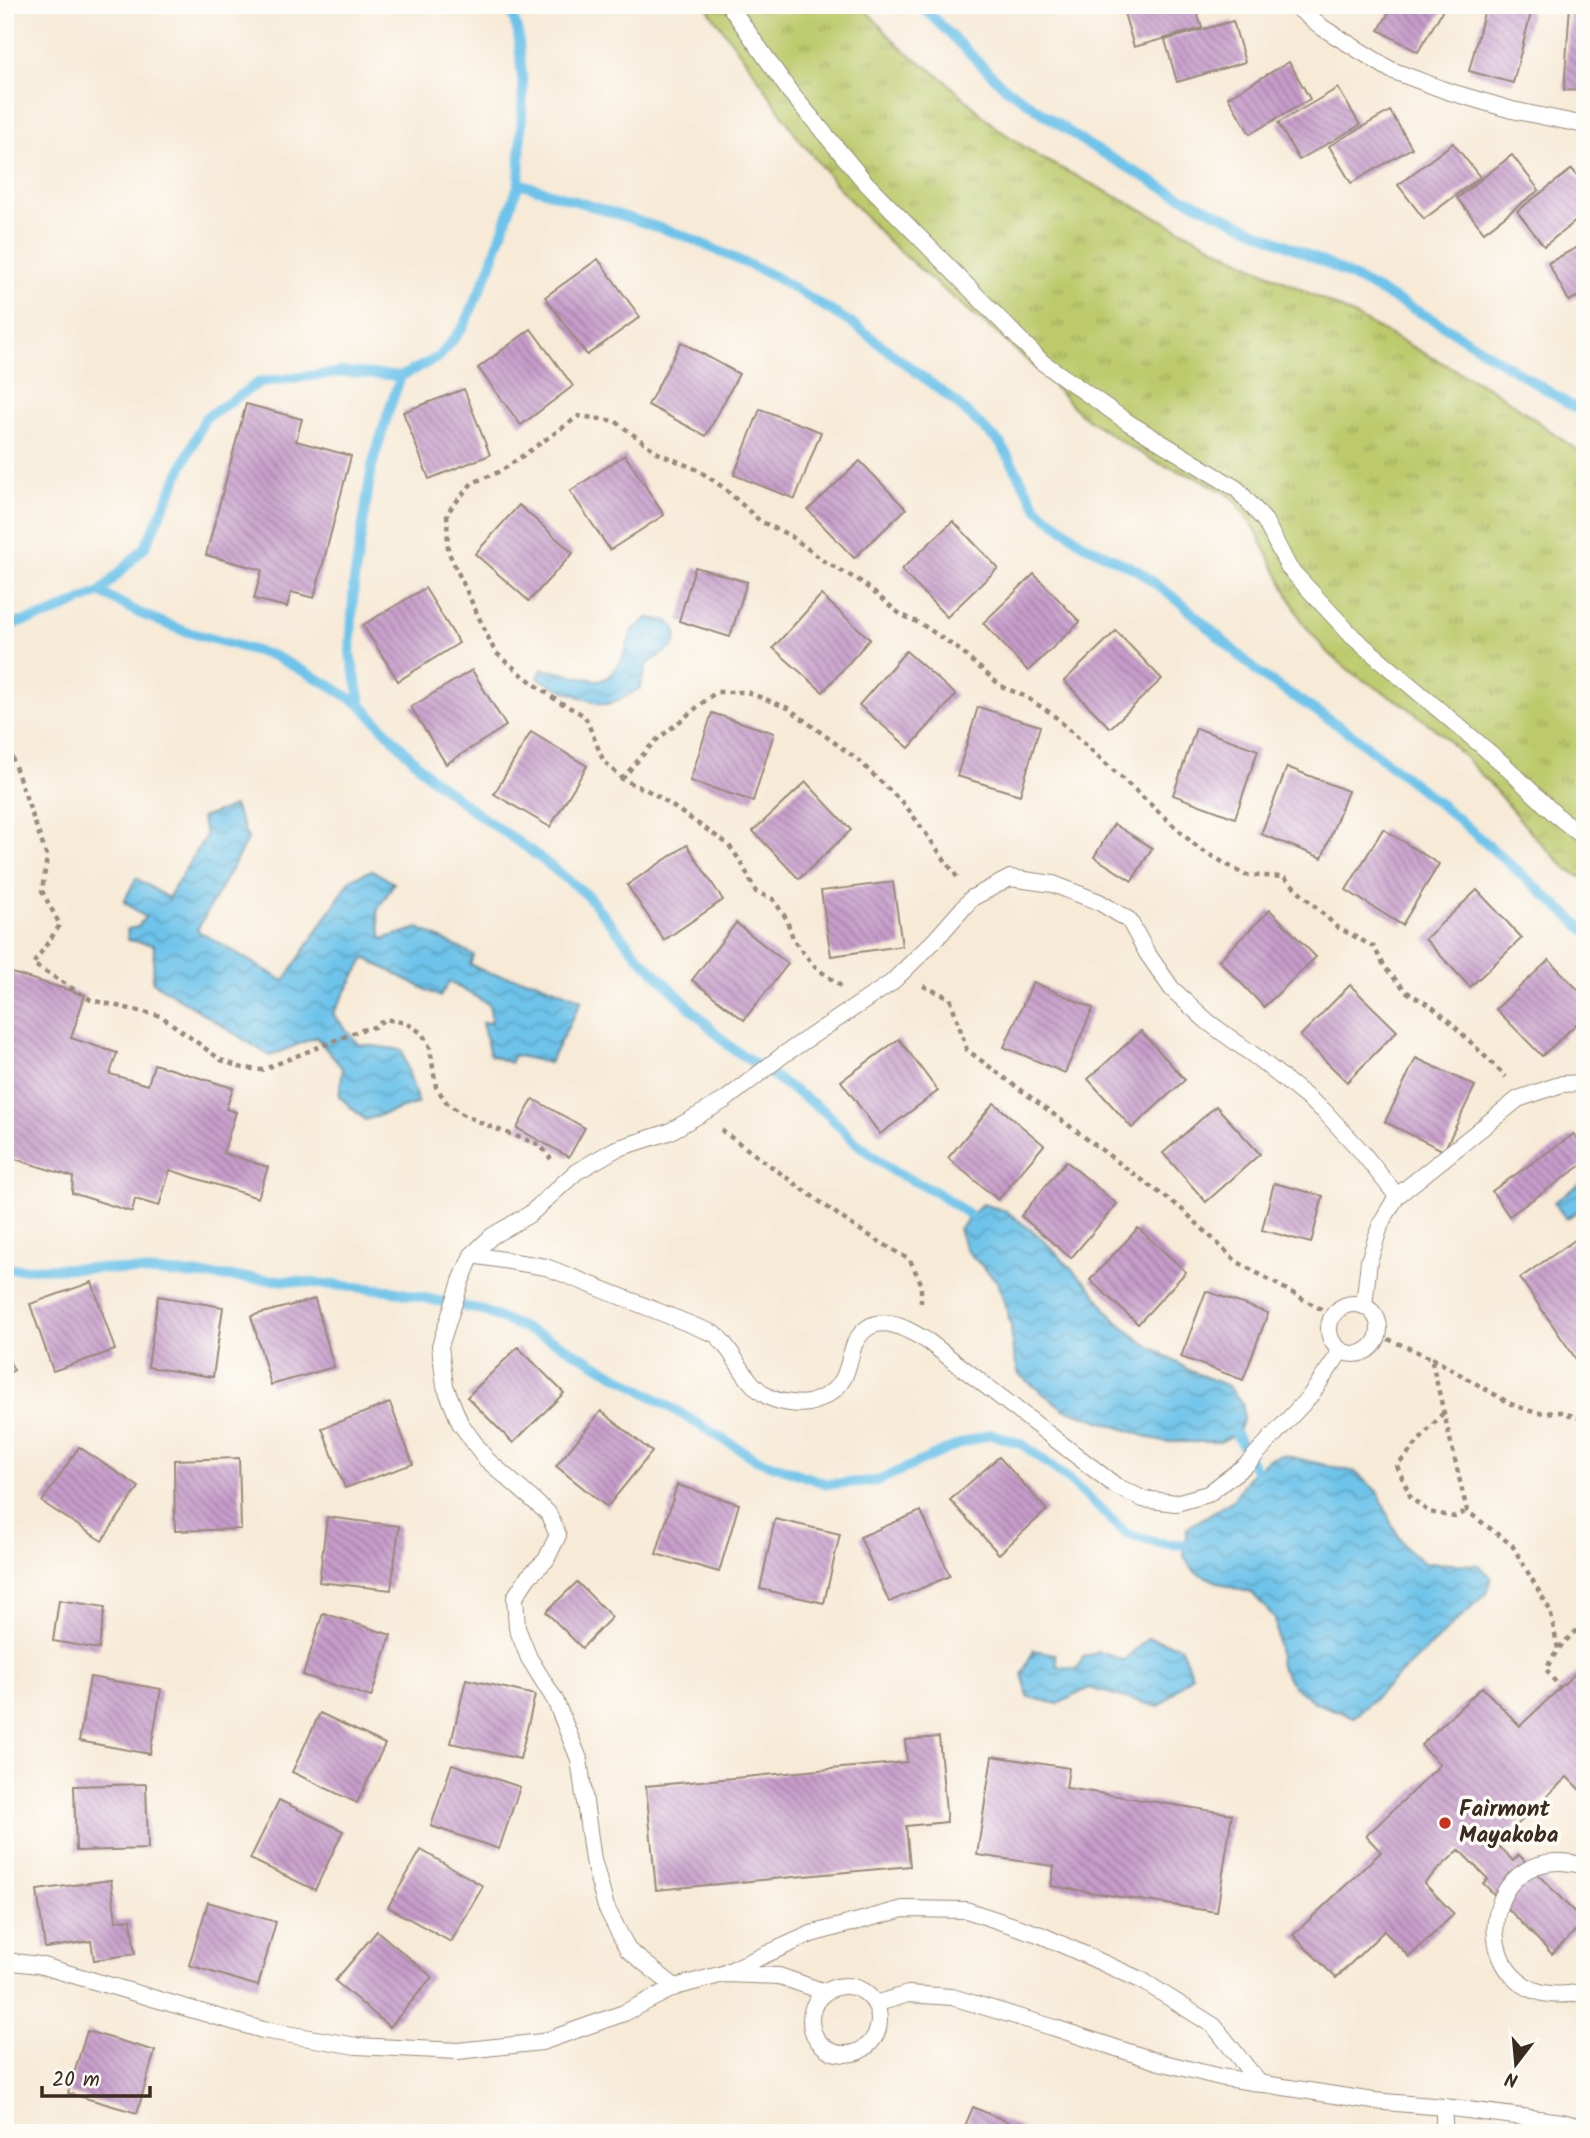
<svg xmlns="http://www.w3.org/2000/svg" width="1590" height="2138" font-family="Kalam,sans-serif">
<style>
.grass{fill:url(#grass-tufts);stroke:#7c7a45;stroke-width:2}
.water{fill:url(#water-waves);stroke:#547684;stroke-width:2}
.lines{fill:none;stroke-linecap:round;stroke-linejoin:round}
.stream{stroke:#6dc3ea;stroke-width:10}
.building{fill:url(#building-back-hatch)}
.lane-casing{stroke:#998a7a;stroke-width:18}
.path{stroke:#998a7a;stroke-width:4.5;stroke-dasharray:5 5;stroke-linecap:butt}
.lane{stroke:#fff;stroke-width:16}
.poi-dot{fill:#c8321e;stroke:#fdfcf7;stroke-width:2.5}
.labels{text-anchor:middle;dominant-baseline:central;stroke-width:7;stroke-linejoin:round;paint-order:stroke}
.poi-label{font-size:23px;font-weight:bold;fill:#3b2a1e;stroke:#fdfcf7;text-anchor:start}
</style>
<defs>
<pattern id="grass-tufts" width="24" height="20" patternUnits="userSpaceOnUse" patternTransform="scale(1.75)"><rect width="24" height="20" fill="#bcca6c"/><path d="M3 7l-1-3M5 7V3M7 7l1-3M15 17l-1-3M17 17v-4M19 17l1-3" fill="none" stroke="#9aa458"/></pattern>
<pattern id="water-waves" width="16" height="10" patternUnits="userSpaceOnUse" patternTransform="scale(1.75)"><rect width="16" height="10" fill="#6dc3ea"/><path d="M0 5q4-4 8 0t8 0" fill="none" stroke="#5b9fbd"/></pattern>
<pattern id="building-back-hatch" width="6" height="6" patternUnits="userSpaceOnUse" patternTransform="scale(1.75)"><rect width="6" height="6" fill="#c69cca"/><path d="M-1 5l2 2M0 0l6 6M5-1l2 2" fill="none" stroke="#a27fa3"/></pattern>
</defs>
<rect width="100%" height="100%" fill="#fdfcf7"/>
<filter id="ink" filterUnits="userSpaceOnUse"><feTurbulence type="fractalNoise" baseFrequency=".0143" numOctaves="2"/><feDisplacementMap in="SourceGraphic" scale="14" xChannelSelector="R" yChannelSelector="G"/><feConvolveMatrix kernelMatrix="1 2 1 2 8 2 1 2 1" color-interpolation-filters="sRGB"/></filter>
<filter id="wash" filterUnits="userSpaceOnUse"><feTurbulence type="fractalNoise" baseFrequency=".00686" numOctaves="4" result="noise"/><feDisplacementMap in="SourceGraphic" scale="28" xChannelSelector="R" yChannelSelector="G"/><feGaussianBlur stdDeviation="1.57" result="paint"/><feColorMatrix in="noise" values="0 0 0 0 0 0 0 0 0 0 0 0 0 0 0 0 0 1.4 0 .05"/><feComposite in="paint" operator="in"/></filter>
<g filter="url(#wash)">
<rect width="100%" height="100%" fill="#f7ead7"/>
<path class="grass" d="M705,5H861L899,46L947,82L994,126L1039,157L1234,257L1338,307L1497,392L1585,456V879L1569,871L1534,836L1489,783L1443,735L1403,704L1355,675L1327,652L1302,622L1255,529L1232,497L1202,480L1156,462L1120,441L1079,413L1039,371L1001,337L940,287L886,239L839,188L798,138L754,72Z"/>
<g class="water">
<path d="M648,618L668,621L675,628L677,638L673,647L647,664L640,688C631,694 616,703 605,704C593,704 550,685 538,678L542,669L600,681L609,676L622,660L632,631Z"/>
<path d="M234,806L248,839L197,930L284,981L351,879L372,870L394,883L377,911L382,939L419,928L474,955L470,964L488,973L535,981L582,1000L549,1063L514,1055L510,1063L490,1055L482,1023L492,1022L489,1004L449,982L440,997L365,958L333,1014L358,1044L402,1050L418,1103L365,1120L339,1096L343,1069L316,1037L270,1056L153,982L154,945L128,940L127,929L138,927L145,917L124,902L136,878L168,898L206,835L201,818Z"/>
<path d="M1585,1181V1206L1566,1219L1554,1202Z"/>
<path d="M982,1204L1006,1211L1040,1237L1091,1288L1113,1318L1141,1341L1191,1371L1228,1386L1243,1404V1421L1236,1434L1220,1442H1163L1064,1409L1019,1375L1013,1351L1011,1325L998,1282L966,1250L959,1229Z"/>
<path d="M1283,1455L1355,1472L1379,1493L1390,1521L1405,1547L1424,1563L1479,1565L1491,1577L1486,1594L1354,1717L1316,1703L1294,1687L1280,1667L1275,1618L1252,1593L1227,1586L1195,1572L1184,1556L1187,1528L1233,1500L1247,1479L1269,1459Z"/>
<path d="M1148,1638L1180,1646L1192,1675L1159,1707L1089,1688L1058,1704L1028,1697L1022,1674L1034,1650L1056,1654L1057,1666L1077,1669L1083,1657L1099,1652L1124,1660Z"/>
</g>
<g class="lines">
<g class="stream">
<path d="M920,5L1002,85L1087,144L1167,190L1328,264L1436,321L1585,414"/>
<path d="M519,183L685,236L774,276L856,326L953,400L1001,444L1038,509L1083,544L1137,570L1180,602L1261,675L1353,735L1457,818L1585,930"/>
<path d="M401,376L388,413L372,466L354,581L350,654L362,706L430,777L479,815L530,850L586,894L638,956L729,1046L824,1111L854,1141L894,1172L935,1191L971,1216"/>
<path d="M100,592L139,613L184,631L274,656L328,684L362,706"/>
<path d="M5,626L48,615L100,592L145,547L205,418L260,382L343,372L401,376L439,357L464,326L489,270L519,183L523,88L518,32L509,5"/>
<path d="M5,1269L95,1268L292,1281L387,1290L481,1310L556,1342L630,1383L756,1459L827,1484L877,1481L962,1443L991,1434L1022,1444L1067,1478L1127,1534L1158,1543L1185,1545"/>
<path d="M1236,1434L1256,1471"/>
</g>
</g>
<g id="blocks">
<g class="building">
<path d="M1084,5H1111V6L1086,13Z"/>
<path d="M1124,5H1195L1202,28L1134,47L1122,6Z"/>
<path d="M1393,5H1446L1418,52L1379,30Z"/>
<path d="M1486,5H1533L1513,83L1469,71Z"/>
<path d="M1570,5H1585V91L1564,90Z"/>
<path d="M1233,21L1245,62L1177,82L1165,40Z"/>
<path d="M1289,62L1310,99L1250,134L1228,97Z"/>
<path d="M1338,88L1360,125L1299,160L1278,123Z"/>
<path d="M1390,111L1412,148L1351,183L1329,146Z"/>
<path d="M1453,143L1480,177L1424,219L1398,185Z"/>
<path d="M1512,155L1539,190L1484,232L1457,198Z"/>
<path d="M1572,169L1585,185V214L1544,246L1517,211Z"/>
<path d="M1585,243V293L1569,301L1548,263Z"/>
<path d="M598,259L640,317L587,355L545,297Z"/>
<path d="M531,329L573,386L521,425L478,368Z"/>
<path d="M681,342L739,374L706,436L648,405Z"/>
<path d="M464,389L490,455L429,479L403,412Z"/>
<path d="M246,404L302,419L296,441L351,456L314,598L291,592L287,607L254,599L262,570L206,555Z"/>
<path d="M760,409L821,432L795,499L734,475Z"/>
<path d="M625,455L664,515L610,550L570,491Z"/>
<path d="M860,461L906,509L854,558L808,510Z"/>
<path d="M519,505L573,553L529,601L475,554Z"/>
<path d="M953,521L998,568L947,617L901,570Z"/>
<path d="M695,567L747,582L730,637L679,621Z"/>
<path d="M1034,574L1080,622L1028,671L983,623Z"/>
<path d="M425,588L459,643L398,681L363,625Z"/>
<path d="M821,595L870,639L823,692L773,648Z"/>
<path d="M1116,631L1162,679L1110,728L1064,681Z"/>
<path d="M906,651L956,695L909,748L859,705Z"/>
<path d="M472,670L506,726L446,764L411,707Z"/>
<path d="M978,707L1040,726L1020,795L957,776Z"/>
<path d="M712,713L774,733L753,801L690,781Z"/>
<path d="M1196,728L1258,750L1235,818L1173,795Z"/>
<path d="M531,732L587,766L550,827L494,794Z"/>
<path d="M1287,767L1348,791L1322,858L1261,834Z"/>
<path d="M806,782L851,830L799,879L753,831Z"/>
<path d="M1114,824L1152,848L1132,881L1094,857Z"/>
<path d="M1383,829L1439,864L1402,925L1346,890Z"/>
<path d="M687,845L723,900L664,940L627,885Z"/>
<path d="M893,882L902,946L831,956L821,891Z"/>
<path d="M1477,890L1522,938L1470,987L1425,939Z"/>
<path d="M1270,910L1316,957L1264,1007L1219,960Z"/>
<path d="M736,923L788,964L744,1020L692,980Z"/>
<path d="M1549,960L1585,997V1016L1542,1056L1496,1009Z"/>
<path d="M5,971L85,995L71,1038L117,1053L110,1074L148,1085L154,1064L233,1088L226,1109L236,1112L223,1153L268,1167L258,1198L170,1170L159,1206L135,1199L132,1212L72,1193L73,1177L5,1156Z"/>
<path d="M1033,982L1093,1008L1065,1073L1004,1047Z"/>
<path d="M1350,985L1397,1031L1347,1082L1300,1036Z"/>
<path d="M1141,1031L1185,1080L1132,1128L1088,1079Z"/>
<path d="M899,1039L938,1091L880,1134L841,1081Z"/>
<path d="M1416,1058L1475,1086L1444,1151L1385,1122Z"/>
<path d="M533,1099L585,1128L569,1157L517,1128Z"/>
<path d="M994,1103L1044,1145L998,1200L948,1158Z"/>
<path d="M1216,1106L1260,1154L1206,1202L1163,1153Z"/>
<path d="M1574,1134L1585,1149V1163L1509,1216L1492,1191Z"/>
<path d="M1066,1161L1117,1204L1071,1258L1021,1216Z"/>
<path d="M1274,1183L1323,1196L1311,1243L1262,1230Z"/>
<path d="M1138,1228L1186,1272L1138,1324L1090,1280Z"/>
<path d="M1582,1235L1585,1239V1372L1520,1278Z"/>
<path d="M92,1282L115,1350L53,1371L30,1304Z"/>
<path d="M1206,1291L1268,1313L1243,1380L1181,1357Z"/>
<path d="M158,1296L223,1307L213,1377L148,1367Z"/>
<path d="M315,1299L334,1367L271,1385L251,1316Z"/>
<path d="M518,1347L564,1393L513,1443L467,1397Z"/>
<path d="M5,1354L14,1370L5,1375Z"/>
<path d="M390,1403L413,1464L345,1488L322,1428Z"/>
<path d="M601,1411L652,1452L607,1507L556,1466Z"/>
<path d="M79,1447L139,1487L102,1541L42,1502Z"/>
<path d="M999,1457L1047,1510L999,1554L950,1500Z"/>
<path d="M239,1458L241,1529L175,1531L174,1460Z"/>
<path d="M677,1485L739,1504L719,1572L656,1554Z"/>
<path d="M921,1511L950,1576L889,1602L860,1537Z"/>
<path d="M327,1517L399,1526L391,1590L319,1582Z"/>
<path d="M775,1519L840,1534L824,1603L760,1589Z"/>
<path d="M577,1582L612,1617L582,1648L546,1612Z"/>
<path d="M59,1600L105,1607L99,1649L53,1641Z"/>
<path d="M323,1613L391,1635L371,1697L303,1675Z"/>
<path d="M1585,1664V1792L1583,1793L1567,1777L1497,1844L1513,1861L1519,1855L1584,1922L1552,1954L1483,1883L1488,1879L1459,1850L1424,1883L1454,1914L1409,1957L1384,1931L1336,1978L1293,1935L1381,1852L1366,1836L1440,1765L1421,1745L1482,1687L1520,1726Z"/>
<path d="M90,1677L161,1689L150,1754L79,1741Z"/>
<path d="M466,1679L535,1695L520,1759L451,1743Z"/>
<path d="M320,1713L385,1744L357,1803L292,1772Z"/>
<path d="M939,1737L947,1822L906,1826L910,1866L656,1890L646,1786L907,1762L905,1740Z"/>
<path d="M992,1756L1069,1768L1066,1788L1232,1814L1217,1912L1051,1886L1054,1866L977,1855Z"/>
<path d="M452,1764L520,1787L499,1849L431,1826Z"/>
<path d="M146,1784L148,1849L76,1851L74,1786Z"/>
<path d="M279,1800L343,1831L315,1890L250,1859Z"/>
<path d="M421,1850L483,1886L451,1942L388,1907Z"/>
<path d="M111,1880L116,1921L131,1919L135,1954L94,1960L91,1941L45,1948L37,1890Z"/>
<path d="M208,1902L276,1922L258,1986L189,1965Z"/>
<path d="M377,1931L432,1977L390,2027L335,1981Z"/>
<path d="M87,2031L155,2051L137,2113L68,2093Z"/>
<path d="M973,2107L1033,2133H962Z"/>
</g>
</g>
</g>
<g filter="url(#ink)">
<use href="#blocks" fill-opacity="0" stroke="#998a7a" stroke-width="2"/>
<g class="lines">
<defs>
<g id="lane">
<path d="M729,5L790,92L865,182L1042,362L1129,423L1237,489L1265,521L1289,568L1353,637L1502,763L1556,815L1585,838"/>
<path d="M1294,5L1323,28L1391,70L1447,91L1512,110L1585,125"/>
<path d="M472,1255L546,1267L715,1334C736,1352 742,1381 767,1396C777,1402 796,1405 809,1403C822,1399 836,1391 843,1379C849,1368 850,1354 855,1343C873,1308 904,1327 929,1342L1116,1486L1143,1499L1176,1503L1208,1494L1247,1464L1310,1396L1341,1351"/>
<circle cx="1354" cy="1329" r="25"/>
<path d="M1364,1306L1369,1261L1381,1223L1397,1196L1518,1099L1562,1084L1585,1083"/>
<path d="M1585,1866C1468,1833 1463,2022 1585,1991"/>
<path d="M5,1961L39,1965L263,2030L356,2046L458,2051L542,2042L624,2013L675,1987L723,1974L779,1976L825,1992"/>
<path d="M727,1972L811,1934L903,1909L966,1910L1041,1935L1143,1981L1214,2026L1260,2084"/>
<circle cx="845" cy="2020" r="34"/>
<path d="M675,1987L628,1950L606,1907L593,1860L579,1759L555,1700L529,1658L517,1628L515,1597L528,1577L546,1560L558,1535L548,1513L486,1459L460,1423L445,1386L440,1346L461,1281L472,1255L492,1236L530,1214L576,1172L616,1149L669,1132L725,1100L783,1055L891,983L935,940L972,898L1010,878L1053,884L1099,902L1129,920L1147,953L1172,989L1208,1022L1259,1059L1324,1111L1361,1151L1397,1196"/>
<path d="M875,2004L908,1994L952,1997L1052,2027L1156,2061L1220,2077L1373,2101L1444,2107L1562,2122L1585,2128"/>
<path d="M1444,2107V2133"/>
</g>
</defs>
<use href="#lane" class="lane-casing"/>
<g class="path">
<path d="M5,738L47,857L42,891L60,925L33,964L91,1000L161,1016L221,1060L243,1068L262,1070L358,1031L374,1027L385,1019L406,1023L422,1033L430,1048L436,1087L447,1103L462,1114L486,1125L540,1145L551,1159"/>
<path d="M622,779L653,743L716,692H747L788,708L858,760L906,806L957,877"/>
<path d="M841,986L815,967L794,941L786,918L773,899L756,892L741,862L728,844L653,793L622,779L603,760L585,716L556,700L525,677L495,652L448,551L447,513L472,483L501,471L579,416L615,421L658,453L698,470L724,488L760,521L791,536L825,562L860,581L900,614L921,624L957,648L1001,686L1024,696L1051,713L1198,848L1245,875L1284,877L1337,927L1374,947L1386,969L1407,992L1432,1007L1447,1019L1506,1077"/>
<path d="M923,986L950,998L967,1050L1184,1211L1236,1261L1333,1316"/>
<path d="M721,1130L852,1225L910,1260L921,1283V1307"/>
<path d="M1379,1335L1431,1358L1467,1511L1512,1545L1550,1610L1558,1649L1546,1669L1560,1688"/>
<path d="M1432,1358L1511,1404L1536,1413L1561,1412L1585,1420"/>
<path d="M1443,1413L1397,1466L1411,1498L1429,1512L1455,1517L1467,1511"/>
<path d="M1559,1648L1585,1621"/>
</g>
<use href="#lane" class="lane"/>
</g>
</g>
<circle class="poi-dot" cx="1445" cy="1823" r="7"/>
<g class="labels">
<g class="poi-label">
<text x="1459" y="1810">Fairmont<tspan x="1459" dy="26">Mayakoba</tspan></text>
</g>
</g>
<rect width="1590" height="2138" fill="none" stroke="#fdfcf7" stroke-width="28"/>
<g transform="translate(1516 2064) rotate(196)" stroke="#fdfcf7" stroke-width="5" paint-order="stroke">
<path d="M0-5L12 26L0 18L-12 26Z" fill="#3b2a1e"/>
<text y="-10" font-size="19" font-weight="bold" text-anchor="middle" fill="#3b2a1e">N</text>
</g>
<path d="M42 2086v10h108v-10" fill="none" stroke="#3b2a1e" stroke-width="3.5"/>
<text x="52" y="2086" font-size="21" fill="#3b2a1e" stroke="#fdfcf7" stroke-width="5" paint-order="stroke">20 m</text>
</svg>
